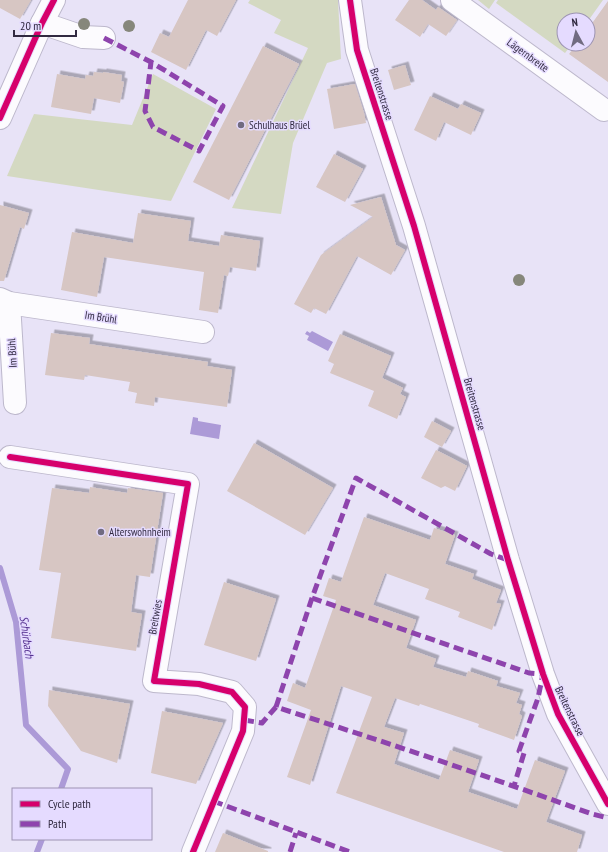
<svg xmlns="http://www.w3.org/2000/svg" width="608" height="852" font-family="'PT Sans Narrow',sans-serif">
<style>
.green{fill:#d4d9c2}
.water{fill:#ac9ad7}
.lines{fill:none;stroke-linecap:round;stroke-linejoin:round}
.stream{stroke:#ac9ad7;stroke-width:6}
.building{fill:#d7c6c3;filter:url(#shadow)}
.minor-casing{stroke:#bdb8cc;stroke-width:24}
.minor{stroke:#fcfbfe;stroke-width:22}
.quiet{stroke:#8e44ad;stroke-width:5;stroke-dasharray:10 5;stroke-linecap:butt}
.cycleway-casing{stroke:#e5dbff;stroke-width:8}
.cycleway{stroke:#d6006c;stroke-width:6}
.tree{fill:#86877b}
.poi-dot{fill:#716b81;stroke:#e5dbff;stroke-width:1.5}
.labels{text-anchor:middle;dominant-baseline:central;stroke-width:3;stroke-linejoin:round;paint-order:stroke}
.street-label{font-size:11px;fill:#312a41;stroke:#e5dbff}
.poi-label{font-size:11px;fill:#312a41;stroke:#e5dbff;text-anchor:start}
.water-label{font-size:12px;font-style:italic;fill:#573391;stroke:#e5dbff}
</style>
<defs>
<filter id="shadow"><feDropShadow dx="3.5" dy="-3.5" stdDeviation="0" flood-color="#0004"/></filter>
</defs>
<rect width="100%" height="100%" fill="#e8e3f7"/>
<g class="green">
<path d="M250,0H338L341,59L327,63L293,143L281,214L232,208L308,48L274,33L281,20L248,3Z"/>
<path d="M478,0H495L489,9Z"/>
<path d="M498,0H603L588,21V20H564V44H572L565,53L496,3Z"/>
<path d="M153,74L216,109L171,201L7,176L34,114L132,125Z"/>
</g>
<g class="water">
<path d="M307,331L310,333L312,331L333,342L328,351L307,340L309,336L305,334Z"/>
<path d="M193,417L198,418V421L221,425L219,439L190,434Z"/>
</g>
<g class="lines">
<g class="stream">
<path d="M0,568L16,622L26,725L68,769L61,789"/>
<path d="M37,852L42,839"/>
</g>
</g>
<g class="building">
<path d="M0,0H31L20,19L0,8Z"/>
<path d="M188,0H236L217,36L206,30L186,70L151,52L160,33L169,37Z"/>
<path d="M409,0H422L436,10L438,7L457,20L446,36L428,24L420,37L395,20Z"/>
<path d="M608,1V82L569,54L577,44H588V29Z"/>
<path d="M263,46L299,64L229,200L193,182Z"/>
<path d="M405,65L411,85L394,90L388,70Z"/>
<path d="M94,72L103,73V72L122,75L121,81L124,82L120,103L94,98L91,114L51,107L57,74L85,79L86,75L93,76Z"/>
<path d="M355,84L364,113L366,123L334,129L327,89Z"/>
<path d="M430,96L458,109L461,104L481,113L471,135L444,122L436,141L414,130Z"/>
<path d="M334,154L363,169L345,202L316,187Z"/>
<path d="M381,197L396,245L405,250L391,275L357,256L326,314L314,308L311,313L294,304L321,255L373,217L350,205Z"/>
<path d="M0,205L29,213L24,229L20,227L4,281H0Z"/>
<path d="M138,213L191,221L188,241L219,246L221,235L260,241L256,271L230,267L228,276L224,275L218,313L199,310L204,272L104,257L97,297L61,290L72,232L133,243Z"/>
<path d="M51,333L90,338L89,344L208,362L207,366L232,370L227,407L155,397L154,406L135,403L137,393L128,391L130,382L85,375L84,380L45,375Z"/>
<path d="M340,334L391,356L382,378L403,388L400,394L406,397L397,419L368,406L374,391L330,373L334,364L328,361Z"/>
<path d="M432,421L451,431L442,447L424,437Z"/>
<path d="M254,443L333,488L305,535L227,491Z"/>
<path d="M436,450L467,466L455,491L445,486L441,488L421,478Z"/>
<path d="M90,487L127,493L128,488L163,493L150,577L136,575L131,612L142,614L136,651L51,638L61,573L39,570L52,488L89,493Z"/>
<path d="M364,517L430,540L434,528L455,535L445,564L474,574L472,579L501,590L496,603L501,604L492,630L458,617L460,612L425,599L429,589L385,573L373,605L416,620L406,648L436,659L433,667L466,677L468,671L498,681L496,686L520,693L516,703L522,705L519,714L522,716L514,740L478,727L479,724L420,704L419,706L395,698L384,727L404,733L394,764L439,780L450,750L479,760L468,792L517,809L535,760L565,771L546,822L582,835L577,852H504L336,793L372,697L341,686L310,785L287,777L311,710L287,701L293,683L305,688L336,600L323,596L329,578L341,582Z"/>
<path d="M224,582L276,599L256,661L204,645Z"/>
<path d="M49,690L130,704L117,763L81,751L48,706Z"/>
<path d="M162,711L223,723L196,784L151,773Z"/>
<path d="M223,833L268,851V852H215Z"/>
</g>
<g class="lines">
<defs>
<g id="minor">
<path d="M350,0L357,50L414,226L508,560L543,674L558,714L608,804"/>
<path d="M452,0L604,110"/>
<path d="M42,23L83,37L104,38"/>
<path d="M0,118L42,23L54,0"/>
<path d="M0,299L9,303L203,332"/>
<path d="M9,303L15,403"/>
<path d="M10,457L188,484L154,681L199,684L232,692L245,707L243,731L193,852"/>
</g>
</defs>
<use href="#minor" class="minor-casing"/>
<use href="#minor" class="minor"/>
<g class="quiet">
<path d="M104,38L151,62L223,106L199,151L153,127L145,111L151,62"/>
<path d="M312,598L529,673L543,674L538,698L519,751L524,753L514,786"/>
<path d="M276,707L312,598L356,478L491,554L508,560"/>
<path d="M244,720L262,723L276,707C382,741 487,776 592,814L608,818"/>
<path d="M213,801L350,852"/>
<path d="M290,852L296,833"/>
</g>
<defs>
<g id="cycleway">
<path d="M350,0L357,50L414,226L508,560L543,674L558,714L608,804"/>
<path d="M0,118L42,23L54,0"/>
<path d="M10,457L188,484L154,681L199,684L232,692L245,707L243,731L193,852"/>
</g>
</defs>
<use href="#cycleway" class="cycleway-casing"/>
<use href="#cycleway" class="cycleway"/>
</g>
<g class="tree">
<circle cx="84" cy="24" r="6"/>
<circle cx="129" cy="26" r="6"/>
<circle cx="519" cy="280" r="6"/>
</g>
<g class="poi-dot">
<circle cx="241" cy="125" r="4"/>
<circle cx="101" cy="532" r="4"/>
</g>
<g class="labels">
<g class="street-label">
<text transform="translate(528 55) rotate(36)">Lägernbreite</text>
<text transform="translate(382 94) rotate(72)">Breitenstrasse</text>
<text transform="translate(101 317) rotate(9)">Im Brühl</text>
<text transform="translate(12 353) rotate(-93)">Im Bühl</text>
<text transform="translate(475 404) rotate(74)">Breitenstrasse</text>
<text transform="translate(155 617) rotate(-80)">Breitwies</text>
<text transform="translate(570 711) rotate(64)">Breitenstrasse</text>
</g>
<g class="poi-label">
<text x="249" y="125">Schulhaus Brüel</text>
<text x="109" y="532">Alterswohnheim</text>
</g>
<g class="water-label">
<text transform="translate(27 637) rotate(82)">Schürbach</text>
</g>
</g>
<rect x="12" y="788" width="140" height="52" fill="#e5dbff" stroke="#9d94b3"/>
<rect x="20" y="801" width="20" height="6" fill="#d6006c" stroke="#9d94b3"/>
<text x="48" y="808" font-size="12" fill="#312a41">Cycle path</text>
<rect x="20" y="821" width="20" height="6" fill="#8e44ad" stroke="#9d94b3"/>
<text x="48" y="828" font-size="12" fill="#312a41">Path</text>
<g transform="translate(576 32) rotate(353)"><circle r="19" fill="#e5dbff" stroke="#9d94b3"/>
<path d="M0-3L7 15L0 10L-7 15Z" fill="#716b81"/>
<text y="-6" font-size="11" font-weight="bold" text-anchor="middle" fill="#312a41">N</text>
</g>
<path d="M14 30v6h62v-6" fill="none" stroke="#312a41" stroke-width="2"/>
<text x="20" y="30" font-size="12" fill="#312a41" stroke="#e5dbff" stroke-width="3" paint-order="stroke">20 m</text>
</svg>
